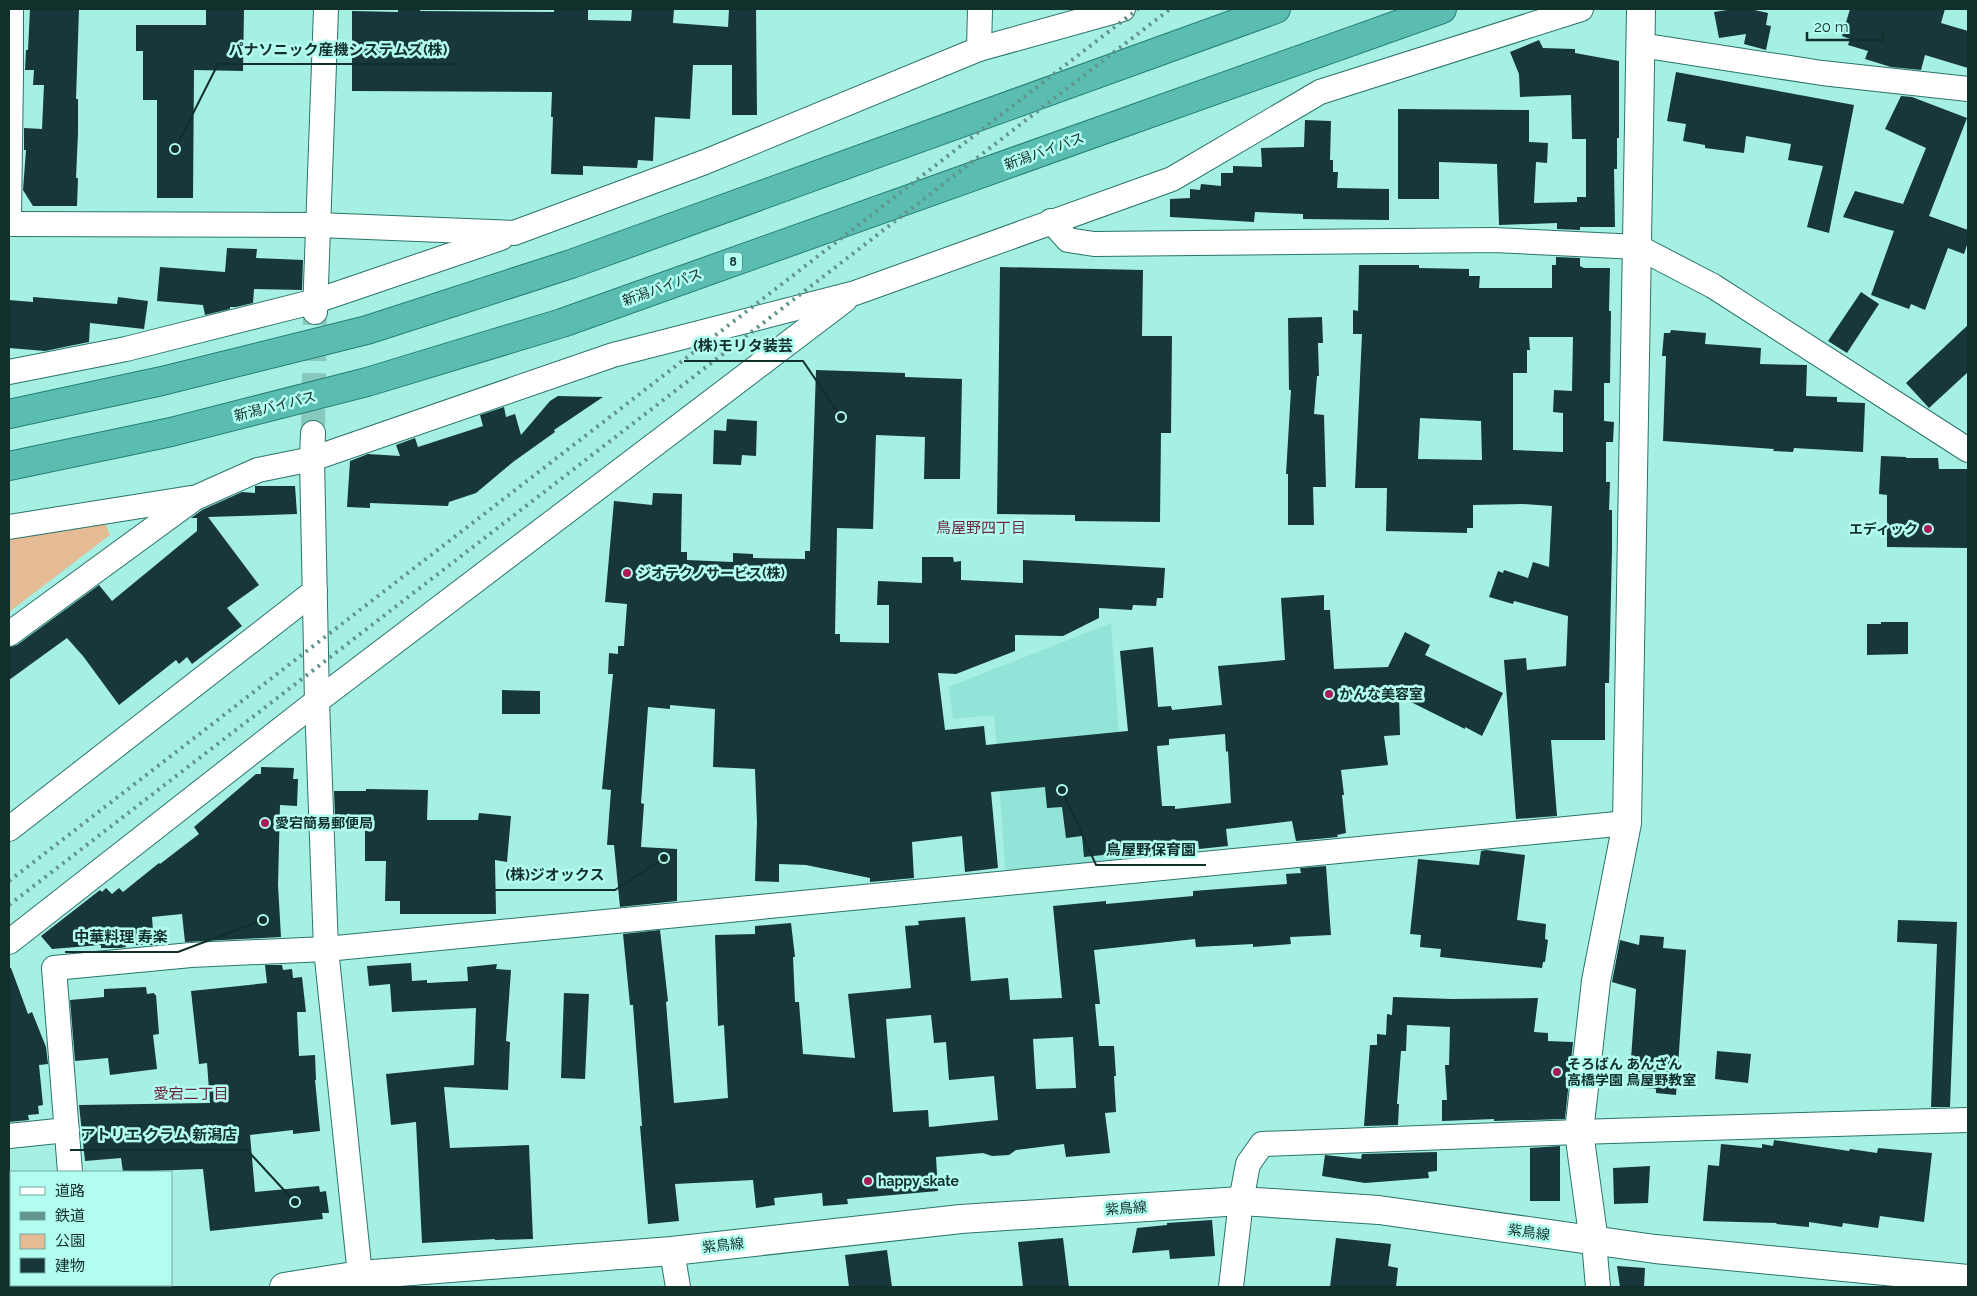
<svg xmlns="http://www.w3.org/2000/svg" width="1977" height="1296" font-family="Raleway,'Noto Sans JP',sans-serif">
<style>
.built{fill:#91e4d7}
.green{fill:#e5bb95}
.building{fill:#17373a;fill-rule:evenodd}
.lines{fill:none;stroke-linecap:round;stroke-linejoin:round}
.minor-tunnel{stroke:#88c9be;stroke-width:24;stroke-dasharray:24 12;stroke-linecap:butt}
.minor-casing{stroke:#2b746b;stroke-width:26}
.tertiary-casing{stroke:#2b746b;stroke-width:30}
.trunk-casing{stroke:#268076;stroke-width:30}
.minor{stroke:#fff;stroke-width:24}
.tertiary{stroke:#fff;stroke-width:28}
.trunk{stroke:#5bbcb2;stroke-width:28}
.rail{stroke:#60948c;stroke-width:4;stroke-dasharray:2.5 5;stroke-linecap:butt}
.poi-dot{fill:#aa1a54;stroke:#b3fcf0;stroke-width:2}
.labels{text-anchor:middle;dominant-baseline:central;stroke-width:5;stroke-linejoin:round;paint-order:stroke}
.shield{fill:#b3fcf0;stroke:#426c66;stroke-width:1}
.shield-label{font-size:12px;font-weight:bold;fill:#112f2b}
.street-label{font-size:14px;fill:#112f2b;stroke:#b3fcf0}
.poi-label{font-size:14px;font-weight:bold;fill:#112f2b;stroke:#b3fcf0;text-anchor:start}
.neighbourhood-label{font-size:15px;fill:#6c273c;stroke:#b3fcf0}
.leader{fill:none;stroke:#112f2b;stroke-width:2}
.callout-dot{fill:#112f2b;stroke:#b3fcf0;stroke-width:2}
.callout-label{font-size:15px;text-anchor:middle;font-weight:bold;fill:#112f2b;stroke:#b3fcf0;stroke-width:5;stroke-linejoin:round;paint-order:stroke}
</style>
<rect width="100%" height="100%" fill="#a6efe3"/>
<path class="built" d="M1111,623L1128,861L1006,878L994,715L953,719L949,687Z"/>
<path class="green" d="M105,523L110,535L9,612V535Z"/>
<g class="building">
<path d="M30,9H79L76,99H78V133L76,178H78L77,206H33L23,190L26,150H24V128L42,129L44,85H33L34,70H25L26,50H28Z"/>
<path d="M206,9H244L243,71L194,70L193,198H157V100H143V51H136V25H206Z"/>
<path d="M398,9H420V11L554,12V9H588V20L631,21L632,9H674L673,23L728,27L729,9H756L757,115H732V65H693L690,119L655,117L653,161L638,160L637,168L583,166V175L551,174L553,117H551L552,92L352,91V11L398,12Z"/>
<path d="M1734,9H1750L1768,13L1766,25L1771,26L1766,50L1744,44L1746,34L1719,38L1714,12Z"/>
<path d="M1850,9H1945L1941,23L1968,31V68L1925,55L1921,70L1891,67L1865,59L1868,51L1848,45L1850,39L1842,36Z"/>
<path d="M1539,40L1543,48L1575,49V53L1619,61V138H1617V169H1614L1615,227H1580V230L1557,229V223L1499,225L1497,164L1439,162V199H1398V109L1529,110V142L1548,143L1547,163L1536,162L1534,203L1577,202V197H1586V139H1572L1571,95L1520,97L1519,74L1510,52Z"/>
<path d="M1676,72L1854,105L1829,233L1807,227L1823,166L1788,160L1791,144L1746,136L1744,153L1705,148V145L1683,141L1686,124L1667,121Z"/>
<path d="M1901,96L1912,97L1967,118L1929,216L1968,230V242L1964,254L1948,248L1925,310L1911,304L1909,309L1871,295L1894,231L1843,217L1855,191L1903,204L1926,148L1885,129Z"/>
<path d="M1305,120L1331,121L1330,160H1333V172H1338L1337,188L1389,189V220L1303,219V214L1255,212L1254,222L1170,217V199L1190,198V189L1200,190L1201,184L1221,186V173H1233V166L1262,167L1261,148L1304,147Z"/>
<path d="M227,248L257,249L256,258L303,260L302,290L254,289L253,303L236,307H230V309L205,315L203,305L157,301L160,267L225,272Z"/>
<path d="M1556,257L1580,258V266L1584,268H1610L1609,311H1611L1610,383H1604V421L1614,422L1613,442H1606V482H1610L1609,510H1612V549L1609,683H1605V740H1551L1557,816L1516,819L1504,660L1526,658L1527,670L1566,666L1568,616L1514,601L1513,604L1489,597L1498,571L1503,573L1504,570L1528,578L1533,562L1549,567L1552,506L1523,504L1473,505V528H1467V533L1386,531L1387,488H1355L1362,334H1353V310L1358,311L1359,265H1419V268L1469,269V276H1480L1479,288H1552V265H1556ZM1529,337H1573L1572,391L1554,390L1553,412L1563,413V452L1513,450V373H1527V350H1530ZM1420,418L1481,421L1482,460L1418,459Z"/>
<path d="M1000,267L1143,270L1142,336H1172L1171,433H1161L1160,522L1075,521V515L997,514Z"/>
<path d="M1861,292L1879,304L1847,353L1828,341Z"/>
<path d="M33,297L117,304L118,297L148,301L144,329L90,323L89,342L45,351L9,348V300L33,302Z"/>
<path d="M1322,317L1323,343H1318L1319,376H1317L1314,414L1324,415L1326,487H1313L1314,525H1288V474H1286L1291,390H1289L1288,318Z"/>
<path d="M1968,325V372L1929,408L1906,383Z"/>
<path d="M1671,330L1706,333L1705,344L1761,348L1760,364L1807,365L1806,396L1837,397V402L1865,403L1863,452L1794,448L1793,452L1773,451L1774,449L1663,441L1666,356H1662L1664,333H1670Z"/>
<path d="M816,370L905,373V377L962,379L960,479H924L925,437L876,435L873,529L837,528L835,634H840V642L889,643V605H877L878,581L922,583V557H953L954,562L961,561V580L1023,583V560L1165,568L1163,598H1157L1156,606L1133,605L1132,610L1099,608V618L1063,636L1015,635V651L956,674L938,673L945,730L984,726L986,745L1128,731L1120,651L1153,647L1158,707L1171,706L1172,710L1222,705L1218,666L1285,660L1281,598L1324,595V610H1330L1334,669L1388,667L1405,632L1430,645L1425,655L1503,693L1482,736L1465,727V729L1399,696L1400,735L1384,736L1388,765L1341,770L1344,795H1342L1346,833L1337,835L1338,837L1296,841L1292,821L1226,829L1228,846L1199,849L1198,841L1157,844L1158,855L1131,857V852L1084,857L1082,836L1066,838L1062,807L1047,808L1045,787L991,792L998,868L965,872L962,836L912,842L914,878L870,882V878L806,865L779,864V882L755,881L757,822L755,769L713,767L715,709L670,705V709L648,707L641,803L644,804L641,847L677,849V901L620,907L614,845H607L611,790L602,789L613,674H608L609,653L618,654V646H624L627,604L605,602L614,501L652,505L653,493L682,494L681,552H687V560L733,562V553L753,554V558L805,559V551H810ZM1225,734L1226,752L1228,751L1231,803L1175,809V806H1162L1157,746L1169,745V739Z"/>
<path d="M558,396L603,397L554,430L555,432L513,462L476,493L449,502L448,506L370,503V508L347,507L350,461L368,454L400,456L396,445L415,438L418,447L483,426L480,415L504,407L506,417L515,414L521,435L550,401Z"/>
<path d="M727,419L757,421L756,456L742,455L741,465L713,464L714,430L726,431Z"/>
<path d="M1881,456L1906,457V458H1938L1939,469H1968V548L1887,547V495L1879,494Z"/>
<path d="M255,486H295L297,514L208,517L259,585L227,608L242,626L192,664L187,657L179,664L176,660L119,705L83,656L67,638L9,680V647L17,645L99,585L112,601L197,531V518H191L202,510L242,492L255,493Z"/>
<path d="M1881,622H1908V654L1867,655V624H1881Z"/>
<path d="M502,690L540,691V714H502Z"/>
<path d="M261,767L294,768L293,779H298L297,806L280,805L278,885L281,937L185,942L182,914L152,917L154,945H126V947L120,948H101V945L52,949L41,936L100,890L102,892L106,888L112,894L119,888L123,892L159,863L160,864L199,834L194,827L256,774H261Z"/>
<path d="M366,789L428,790L427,820H478L479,813L511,816L507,862L495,860L496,914H400V901H385L386,861H365V818L335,817L334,791H366Z"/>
<path d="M1486,850L1525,855L1517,920L1546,924L1545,939L1548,940L1545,962H1543L1542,968L1440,957L1441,949L1420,947L1421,935L1410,934L1418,859L1479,865L1481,851Z"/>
<path d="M1326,866L1331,935L1290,937L1291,944L1253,947V944L1196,947L1195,939L1094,950L1100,1004H1095L1099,1046H1114L1116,1076H1114L1116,1112L1105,1113L1110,1153L1066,1157L1064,1144L1016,1150L1009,1155L992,1156L983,1153L936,1157L938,1191L847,1199L848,1204L823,1206L822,1193L774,1198L775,1205L756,1208L753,1180L675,1184L679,1221L648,1224L640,1126H642L633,1005H630L623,934L660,930L668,1001L666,1002L674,1103L728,1098L724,1025L718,1026L715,935L755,934V926L791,923L795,957H793L795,1002H799L803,1054L855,1058L848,994L911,988L905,926L919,925L918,921L965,917L971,981L1008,978L1010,1000L1062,998L1053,906L1106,901V904L1193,896V891L1287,884L1286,874L1301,873L1300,868ZM931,1015L934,1043L946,1042L949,1080L994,1076L998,1120L929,1127L928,1110L893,1112L886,1019ZM1073,1037L1076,1088L1036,1089L1033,1039Z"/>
<path d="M1898,920L1957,922L1950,1107H1931L1937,944L1897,942Z"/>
<path d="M1640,935L1664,937L1663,948L1686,950L1676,1095L1656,1093V1089L1629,1087L1636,989L1612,982L1620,940L1639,945Z"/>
<path d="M411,963L412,981L427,980V983L468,981L467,967L497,964L496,969L511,970L506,1041L510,1042L508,1090L444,1087L450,1148L529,1145L533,1239L495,1240V1239L422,1243L416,1122L391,1125L386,1074L474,1065L476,1008L392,1012L390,984L369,986L367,966Z"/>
<path d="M265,965H282L283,970L292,969L293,978L302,977L306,1012H297L299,1056L315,1055L316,1080H315L320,1131L293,1134V1130L250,1135L255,1192L319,1186L320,1192L326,1191L329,1213H322L323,1219L210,1231L203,1169L123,1172L121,1158L85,1161L79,1105L210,1103L207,1063L199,1064L191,991L267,983Z"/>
<path d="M9,968H11L28,1014L32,1012L46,1047L48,1064L39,1065L43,1105L38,1106L39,1114L28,1115L29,1120L9,1122Z"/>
<path d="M146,987L147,994L154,993L155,995H156L159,1034L153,1035L157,1069L110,1075L108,1058L75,1061L70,1000L104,997V989Z"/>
<path d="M564,993L589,994L585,1079L561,1078Z"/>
<path d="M1393,997L1452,999L1538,998L1534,1032L1548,1033V1041L1573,1042L1565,1119L1494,1121V1119L1442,1121V1100H1447L1445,1065H1449L1450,1027L1407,1025L1406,1051H1401L1397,1104H1399L1398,1125L1364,1126L1370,1045H1377V1034L1386,1035L1387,1014L1392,1015Z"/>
<path d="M1717,1051L1751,1054L1748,1083L1715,1079Z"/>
<path d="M1774,1140L1849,1151L1850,1149L1877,1153L1878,1148L1932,1153L1924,1222L1880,1216L1878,1228L1843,1223L1842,1227L1809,1222V1227L1776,1224L1777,1223L1703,1221L1708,1165L1719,1166L1721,1144L1762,1148V1144L1773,1146Z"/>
<path d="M1560,1146V1201H1530V1148Z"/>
<path d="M1437,1152V1171L1428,1172L1429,1178L1365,1183L1322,1176L1325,1155L1361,1159L1362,1154Z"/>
<path d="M1650,1166L1648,1203L1614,1204L1613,1168Z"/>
<path d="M1212,1220L1215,1256L1170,1259L1169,1250L1132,1253L1137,1228L1167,1225V1223Z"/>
<path d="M1063,1238L1069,1287H1023L1018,1242Z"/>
<path d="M1336,1238L1391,1244L1388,1266L1398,1268L1396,1287H1330Z"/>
<path d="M887,1250L892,1287H849L845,1255Z"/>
<path d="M1617,1266L1645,1268L1644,1287H1620Z"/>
</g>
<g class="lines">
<path class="minor-tunnel" d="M313,433L315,312"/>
<defs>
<g id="minor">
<path d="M1640,45L1822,73L1968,89"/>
<path d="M979,49L980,9"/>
<path d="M9,215L11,74V9"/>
<path d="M1051,221L1068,240L1094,244L1494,240L1638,247L1713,286L1968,450"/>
<path d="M9,224L318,225L514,233L705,162L979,49L1123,9"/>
<path d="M315,312L326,9"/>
<path d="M9,372L126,349L316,301L501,238"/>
<path d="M313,433L312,459L317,701L326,949L360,1275"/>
<path d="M9,527L191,498"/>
<path d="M9,634L195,498L258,470L312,459L613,355L855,293L1172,179L1320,92L1581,9"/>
<path d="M9,829L315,591"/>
<path d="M9,942L317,701L845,300"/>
<path d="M9,1136L67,1130"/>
<path d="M70,1172L54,968L191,955L326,949L1627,823"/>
<path d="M1594,1242L1598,1287"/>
<path d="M672,1251L678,1287"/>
<path d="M78,1285V1287"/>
<path d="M1231,1287L1241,1201L1248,1164L1262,1144L1579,1132L1968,1120"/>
</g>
<g id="tertiary">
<path d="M1594,1242L1579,1132L1596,981L1627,823L1641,9"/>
<path d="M284,1287L360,1275L672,1251L961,1219L1241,1201L1379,1210L1655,1249L1968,1279"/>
</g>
<g id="trunk">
<path d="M9,414L162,381L367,330L571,264L1276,9"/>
<path d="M9,466L171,432L367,382L562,323L1442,9"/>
</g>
</defs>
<use href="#minor" class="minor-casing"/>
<use href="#tertiary" class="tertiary-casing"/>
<use href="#trunk" class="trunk-casing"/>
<use href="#minor" class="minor"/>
<use href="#tertiary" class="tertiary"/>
<use href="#trunk" class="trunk"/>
<g class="rail">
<path d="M9,881L1138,9"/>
<path d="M9,905L1170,9"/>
</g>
</g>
<g class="poi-dot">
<circle cx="1928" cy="529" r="5"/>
<circle cx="627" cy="573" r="5"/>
<circle cx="1329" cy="694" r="5"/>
<circle cx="265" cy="823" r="5"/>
<circle cx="1557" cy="1072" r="5"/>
<circle cx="868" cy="1181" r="5"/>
</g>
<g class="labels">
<rect class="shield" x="724" y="252.5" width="18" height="19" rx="4"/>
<g class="shield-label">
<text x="733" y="262">8</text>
</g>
<g class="street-label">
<text transform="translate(1044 151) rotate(-20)">新潟バイパス</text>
<text transform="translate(662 287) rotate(-20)">新潟バイパス</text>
<text transform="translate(275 406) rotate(-14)">新潟バイパス</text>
<text transform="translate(1126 1208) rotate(-4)">紫鳥線</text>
<text transform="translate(1529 1232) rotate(8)">紫鳥線</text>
<text transform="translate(723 1245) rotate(-6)">紫鳥線</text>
</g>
<g class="poi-label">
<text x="1918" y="529" text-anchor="end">エディック</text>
<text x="637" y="573">ジオテクノサービス(株)</text>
<text x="1339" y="694">かんな美容室</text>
<text x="275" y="823">愛宕簡易郵便局</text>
<text x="1567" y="1064">そろばん あんざん<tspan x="1567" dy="16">高橋学園 鳥屋野教室</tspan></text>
<text x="878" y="1181">happy skate</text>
</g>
<g class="neighbourhood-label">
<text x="981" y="528">鳥屋野四丁目</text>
<text x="191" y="1094">愛宕二丁目</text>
</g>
</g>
<path class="leader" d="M175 149L218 64H458M841 417L803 361H684M1062 790L1096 865H1206M664 858L615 890H495M263 920L178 952H65M295 1202L247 1150H70"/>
<g class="callout-dot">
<circle cx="175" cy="149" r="5"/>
<circle cx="841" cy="417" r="5"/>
<circle cx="1062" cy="790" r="5"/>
<circle cx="664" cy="858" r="5"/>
<circle cx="263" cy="920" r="5"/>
<circle cx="295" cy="1202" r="5"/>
</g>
<g class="callout-label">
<text x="338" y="55">パナソニック産機システムズ(株)</text>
<text x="743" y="351">(株)モリタ装芸</text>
<text x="1151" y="855">鳥屋野保育園</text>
<text x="555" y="880">(株)ジオックス</text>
<text x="121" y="942">中華料理 寿楽</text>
<text x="159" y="1140">アトリエ クラム 新潟店</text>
</g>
<rect width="1977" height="1296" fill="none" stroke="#112f2b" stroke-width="20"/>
<rect x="10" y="1171" width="162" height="115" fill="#b3fcf0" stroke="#72aaa1"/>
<rect x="20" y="1187" width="25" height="8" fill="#ffffff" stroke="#72aaa1"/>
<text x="55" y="1196" font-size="15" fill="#112f2b">道路</text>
<rect x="20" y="1212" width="25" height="8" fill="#60948c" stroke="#72aaa1"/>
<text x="55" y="1221" font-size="15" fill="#112f2b">鉄道</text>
<rect x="20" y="1234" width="25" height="15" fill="#e5bb95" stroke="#72aaa1"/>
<text x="55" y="1246" font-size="15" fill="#112f2b">公園</text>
<rect x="20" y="1258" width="25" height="15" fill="#17373a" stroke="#72aaa1"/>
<text x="55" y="1271" font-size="15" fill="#112f2b">建物</text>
<path d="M1807 32v8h76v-8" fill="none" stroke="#112f2b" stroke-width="2.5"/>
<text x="1814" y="32" font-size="15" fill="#112f2b" stroke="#b3fcf0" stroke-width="4" paint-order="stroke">20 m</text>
</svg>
